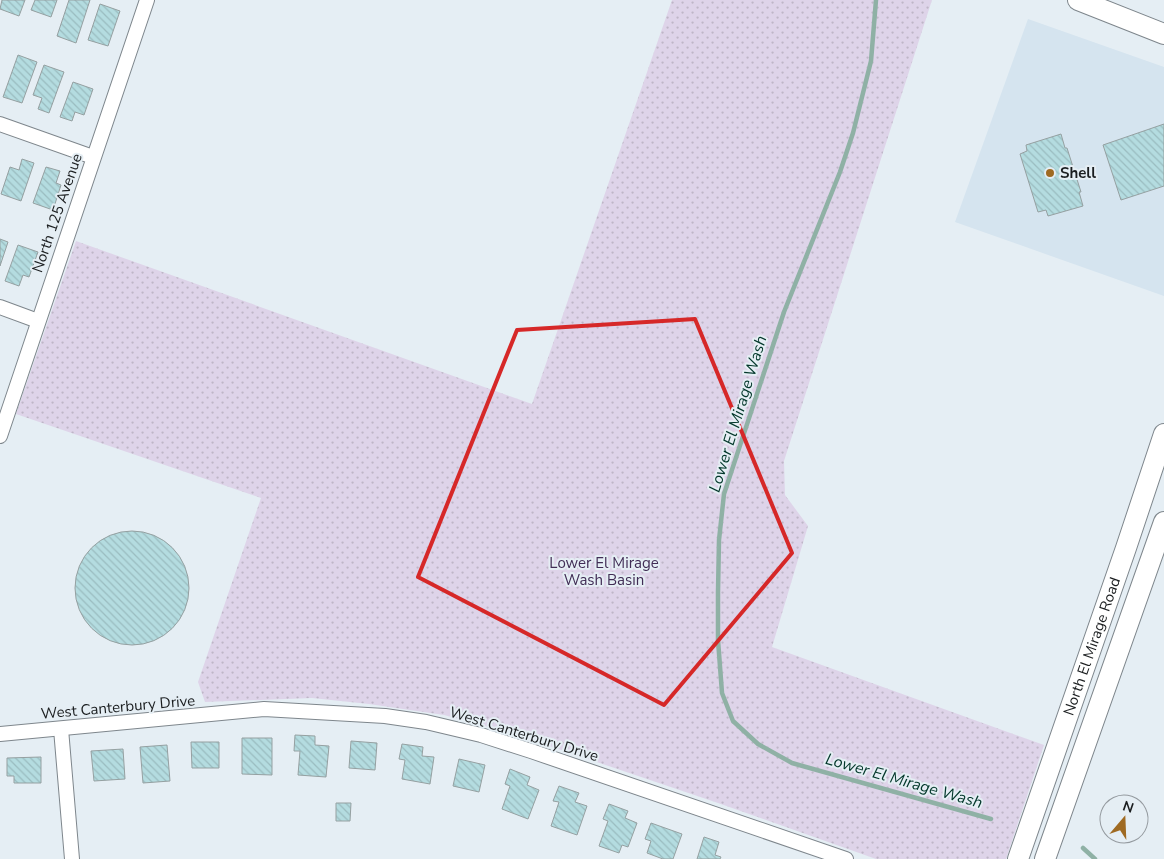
<svg xmlns="http://www.w3.org/2000/svg" width="1164" height="859" font-family="'Nunito Sans',sans-serif">
<style>
.built{fill:#d5e4ef}
.grass{fill:url(#grass-dots)}
.lines{fill:none;stroke-linecap:round;stroke-linejoin:round}
.stream{stroke:#8fb1a5;stroke-width:4.5}
.building{fill:url(#building-back-hatch);stroke:#95a0a1}
.street-casing{stroke:#7e868c;stroke-width:16}
.secondary-casing{stroke:#7e868c;stroke-width:22}
.street{stroke:#fff;stroke-width:14}
.secondary{stroke:#fff;stroke-width:20}
.marked{fill:none;stroke:#d62828;stroke-width:4;stroke-linejoin:round}
.poi-dot{fill:#9f6a22;stroke:#e5eef4;stroke-width:2}
.labels{text-anchor:middle;dominant-baseline:central;stroke-width:4;stroke-linejoin:round;paint-order:stroke}
.poi-label{font-size:15px;font-weight:bold;fill:#1a1d1f;stroke:#e5eef4;text-anchor:start}
.street-label{font-size:15px;fill:#1a1d1f;stroke:#e5eef4}
.park-label{font-size:15px;fill:#412d55;stroke:#e5eef4}
.water-label{font-size:16px;font-style:italic;fill:#02372a;stroke:#e5eef4}
</style>
<defs>
<pattern id="grass-dots" width="8" height="8" patternUnits="userSpaceOnUse" patternTransform="scale(1.25)"><rect width="8" height="8" fill="#ded4e9"/><path d="M2 2h.1M6 6h.1" fill="none" stroke="#beb6c7" stroke-width="1.8" stroke-linecap="round"/></pattern>
<pattern id="building-back-hatch" width="6" height="6" patternUnits="userSpaceOnUse" patternTransform="scale(1.25)"><rect width="6" height="6" fill="#b4dce0"/><path d="M-1 5l2 2M0 0l6 6M5-1l2 2" fill="none" stroke="#9abcc0"/></pattern>
</defs>
<rect width="100%" height="100%" fill="#e5eef4"/>
<path class="built" d="M1028,19L1164,67V296L955,222Z"/>
<path class="grass" d="M672,0H932L784,461L785,495L808,526L772,647L1044,745L1006,859H876L718,803L508,732L444,715L369,704L312,698L205,702L198,682L261,498L16,414L76,241L532,404Z"/>
<g class="lines">
<g class="stream">
<path d="M876,0L871,61L853,133L840,172L784,312L724,494L719,540L718,592V640L722,693L733,721L758,744L792,763L991,819"/>
<path d="M1083,848L1095,859"/>
</g>
</g>
<g class="building">
<path d="M2,0H25L19,16L0,9Z"/>
<path d="M35,0H57L51,17L31,10Z"/>
<path d="M69,0H90L76,43L57,36Z"/>
<path d="M100,4L120,11L108,46L88,40Z"/>
<path d="M18,55L37,62L22,103L3,97Z"/>
<path d="M44,65L64,72L49,113L38,109L42,98L33,95Z"/>
<path d="M73,82L93,89L84,115L75,112L72,121L60,117Z"/>
<path d="M1164,124V186L1121,200L1103,145Z"/>
<path d="M1061,134L1065,148H1067L1081,192H1079L1083,206L1048,216L1046,210L1038,212L1020,154L1027,151L1026,145Z"/>
<path d="M22,159L34,163L21,201L1,194L10,167L19,170Z"/>
<path d="M46,167L60,171L56,183L61,185L53,210L33,203Z"/>
<path d="M0,239L8,242L0,266Z"/>
<path d="M18,245L38,252L29,277L23,275L19,286L5,281Z"/>
<circle cx="132" cy="588" r="57"/>
<path d="M295,735L315,736V745L329,746L326,777L298,775L300,751H294Z"/>
<path d="M242,738H272V775L242,774Z"/>
<path d="M351,741L377,743L375,770L349,768Z"/>
<path d="M191,742H219V768H192Z"/>
<path d="M402,744L423,747L422,756L434,757L430,784L402,779L405,760L399,759Z"/>
<path d="M167,745L170,781L143,783L140,747Z"/>
<path d="M123,749L125,779L94,781L91,751Z"/>
<path d="M41,757V783H14V776H7V758Z"/>
<path d="M459,759L485,765L479,792L453,786Z"/>
<path d="M510,769L530,777L527,785L539,790L528,819L502,809L510,786L505,784Z"/>
<path d="M559,786L579,793L575,802L587,806L577,835L551,826L559,802L553,801Z"/>
<path d="M336,803H351L350,821H336Z"/>
<path d="M609,804L628,811L625,818L637,823L628,847L622,845L619,853L599,846L608,821L603,819Z"/>
<path d="M651,823L682,834L673,859H663L647,853L651,841L645,839Z"/>
<path d="M704,837L719,842L715,855L721,857L720,859H697Z"/>
</g>
<g class="lines">
<defs>
<g id="street">
<path d="M0,124L93,157"/>
<path d="M0,307L38,321"/>
<path d="M0,436L147,0"/>
<path d="M61,729L72,859"/>
<path d="M0,734L264,709L385,716L426,722L481,735L531,751L846,859"/>
</g>
<g id="secondary">
<path d="M1078,0L1164,34"/>
<path id="s1" d="M1018,859L1126,548L1164,434"/>
<path d="M1045,859L1164,522"/>
</g>
</defs>
<use href="#street" class="street-casing"/>
<use href="#secondary" class="secondary-casing"/>
<use href="#street" class="street"/>
<use href="#secondary" class="secondary"/>
</g>
<path class="marked" d="M695,319L792,553L664,705L418,577L517,330Z"/>
<circle class="poi-dot" cx="1050" cy="173" r="5"/>
<g class="labels">
<g class="poi-label">
<text x="1060" y="173">Shell</text>
</g>
<g class="street-label">
<text transform="translate(57 213) rotate(-71)">North 125 Avenue</text>
<text stroke="none"><textPath href="#s1" startOffset="225">North El Mirage Road</textPath></text>
<text transform="translate(118 707) rotate(-5)">West Canterbury Drive</text>
<text transform="translate(524 734) rotate(17)">West Canterbury Drive</text>
</g>
<g class="park-label">
<text x="604" y="563">Lower El Mirage<tspan x="604" dy="17">Wash Basin</tspan></text>
</g>
<g class="water-label">
<text transform="translate(738 414) rotate(-73)">Lower El Mirage Wash</text>
<text transform="translate(904 781) rotate(16)">Lower El Mirage Wash</text>
</g>
</g>
<g transform="translate(1124 819) rotate(19)"><circle r="24" fill="#e5eef4" stroke="#949a9f"/>
<path d="M0-4L9 19L0 12L-9 19Z" fill="#9f6a22"/>
<text y="-8" font-size="14" font-weight="bold" text-anchor="middle" fill="#1a1d1f">N</text>
</g>
</svg>
